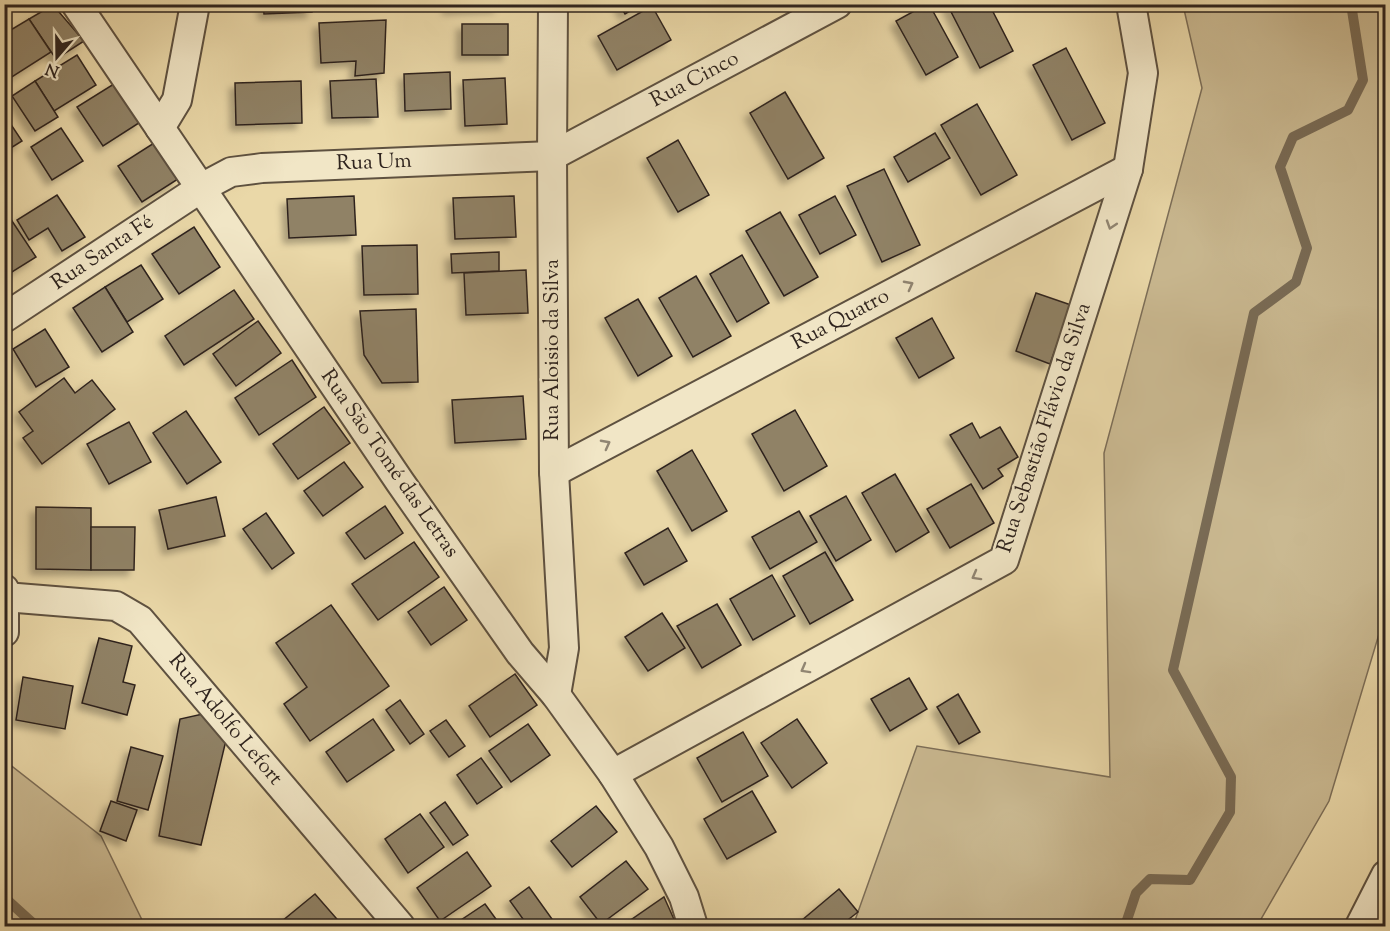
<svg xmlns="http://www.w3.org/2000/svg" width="1390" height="931" font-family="'Sorts Mill Goudy',serif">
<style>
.green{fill:#cab991;stroke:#7c6e58;stroke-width:1.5}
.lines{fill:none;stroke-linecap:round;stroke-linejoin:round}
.stream{stroke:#796b55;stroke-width:10}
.building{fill:#908266;stroke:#2f241e;stroke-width:1.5;filter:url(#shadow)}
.minor-casing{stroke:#5e5140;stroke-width:32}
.minor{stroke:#f1e6c6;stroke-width:28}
.oneway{stroke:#908572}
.labels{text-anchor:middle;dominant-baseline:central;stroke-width:5;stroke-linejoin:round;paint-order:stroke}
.street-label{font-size:21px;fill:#2f241e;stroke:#f1e6c6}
</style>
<defs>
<filter id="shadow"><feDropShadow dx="-5.5" dy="5.5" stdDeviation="3" flood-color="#0004"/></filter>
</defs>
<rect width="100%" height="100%" fill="#ead8a8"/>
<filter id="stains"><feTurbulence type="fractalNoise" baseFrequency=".00333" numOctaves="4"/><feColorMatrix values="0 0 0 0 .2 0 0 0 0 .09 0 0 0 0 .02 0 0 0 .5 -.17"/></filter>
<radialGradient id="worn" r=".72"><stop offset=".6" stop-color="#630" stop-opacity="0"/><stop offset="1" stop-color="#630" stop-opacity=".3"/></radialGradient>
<g class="green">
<path d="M1183,5H1385V614L1329,801L1257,926H853L917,746L1110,777L1104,453L1202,88Z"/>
<path d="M4,760L101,836L145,926H5Z"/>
</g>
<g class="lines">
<g class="stream">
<path d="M4,897L36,926"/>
<path d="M1125,926L1136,893L1150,879L1190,880L1230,812L1231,777L1173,670L1254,313L1296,282L1307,248L1280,167L1293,137L1348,110L1363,80L1351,4"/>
</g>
</g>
<g class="building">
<path d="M263,4H312V12L264,14Z"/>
<path d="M448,4H499V7L448,9Z"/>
<path d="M619,4H642L625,14Z"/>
<path d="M927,4H929L958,57L926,75L896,21Z"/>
<path d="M947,4H989L1013,51L980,68Z"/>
<path d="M53,5L84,41L56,59L29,19Z"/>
<path d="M652,6L671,40L617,70L598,36Z"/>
<path d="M29,19L51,52L4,82V34Z"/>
<path d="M386,20L384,73L355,76L356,61L321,63L319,23Z"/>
<rect x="462" y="24" width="46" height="31"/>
<path d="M1066,48L1105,123L1072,140L1033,65Z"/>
<path d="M77,55L96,85L54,111L35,81Z"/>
<path d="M450,72L451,109L405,111L404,74Z"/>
<path d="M505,78L507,124L465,126L463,80Z"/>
<path d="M376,79L378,117L332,118L330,81Z"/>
<path d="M35,81L58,117L35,131L12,96Z"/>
<path d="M301,81L302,123L236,125L235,83Z"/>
<path d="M117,82L142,121L103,146L77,107Z"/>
<path d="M785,92L824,158L788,179L750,113Z"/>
<path d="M977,104L1017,175L981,195L941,125Z"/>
<path d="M4,114L22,141L6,151L4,148Z"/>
<path d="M61,128L83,161L52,180L31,147Z"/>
<path d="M935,133L950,158L908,182L894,157Z"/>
<path d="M678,140L709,195L678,212L647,158Z"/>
<path d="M154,143L178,179L142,202L118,166Z"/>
<path d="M884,169L920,245L882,262L847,186Z"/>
<path d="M57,195L85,237L62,251L48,228L29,240L17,220Z"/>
<path d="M354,196L356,235L289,238L287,199Z"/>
<path d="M514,196L516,237L455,239L453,198Z"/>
<path d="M835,196L856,235L820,254L799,215Z"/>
<path d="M780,212L818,277L784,296L746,231Z"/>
<path d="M10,218L36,257L4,277V221Z"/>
<path d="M194,227L220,267L179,294L152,254Z"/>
<path d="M417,245L418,294L364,295L362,246Z"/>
<path d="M499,252V271L452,273L451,254Z"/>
<path d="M742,255L769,303L737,322L710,274Z"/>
<path d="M141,265L163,299L127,322L105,287Z"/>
<path d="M526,270L528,313L466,315L464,273Z"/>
<path d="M696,276L731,336L693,357L659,298Z"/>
<path d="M105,287L133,332L102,352L73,308Z"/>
<path d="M234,290L254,319L184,365L165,336Z"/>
<path d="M1036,293L1071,305L1050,364L1016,351Z"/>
<path d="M638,299L672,356L638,376L605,318Z"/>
<path d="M416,309L418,382L382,383L364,355L360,311Z"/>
<path d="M932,318L954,358L919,378L896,338Z"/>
<path d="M258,321L281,353L236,386L213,354Z"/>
<path d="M45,329L69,367L36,387L13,349Z"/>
<path d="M292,360L316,397L259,435L235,398Z"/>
<path d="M64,378L75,393L92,380L115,409L42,464L23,438L33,431L19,412Z"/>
<path d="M523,396L526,439L455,443L452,400Z"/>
<path d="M324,407L350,443L298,479L273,444Z"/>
<path d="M795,410L827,466L784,491L752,434Z"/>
<path d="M186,411L221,462L187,484L153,433Z"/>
<path d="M129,422L151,462L109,484L87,444Z"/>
<path d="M972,423L980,438L1000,427L1018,457L998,469L1003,476L983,489L950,435Z"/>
<path d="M692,450L727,511L692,531L657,471Z"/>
<path d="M344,462L363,487L323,516L304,491Z"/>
<path d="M895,474L929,532L896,552L862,493Z"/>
<path d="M971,484L994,523L950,548L927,509Z"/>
<path d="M846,496L871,540L836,561L810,516Z"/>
<path d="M216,497L225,536L168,549L159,510Z"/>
<path d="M385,506L403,533L365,559L346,533Z"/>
<path d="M36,507L91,508V570L36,569Z"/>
<path d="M799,511L817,542L770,569L752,537Z"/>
<path d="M266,513L294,553L272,569L243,529Z"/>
<path d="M91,527H135L134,570H91Z"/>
<path d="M668,528L687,561L644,585L625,553Z"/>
<path d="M414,542L439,577L378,620L352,584Z"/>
<path d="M825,552L853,600L810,624L783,576Z"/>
<path d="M772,575L795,616L753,640L730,599Z"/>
<path d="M444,587L467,620L431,645L408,612Z"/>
<path d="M717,604L741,645L702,668L677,626Z"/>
<path d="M331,605L389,686L310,741L284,704L307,687L276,643Z"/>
<path d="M662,613L685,648L648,671L625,637Z"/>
<path d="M99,638L132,646L123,682L135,685L127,715L82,703Z"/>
<path d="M515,674L537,705L490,737L469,706Z"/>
<path d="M23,677L73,686L65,729L16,720Z"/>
<path d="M909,678L927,709L890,731L871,699Z"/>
<path d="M958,694L980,732L959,744L937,707Z"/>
<path d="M400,700L424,734L410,744L386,710Z"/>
<path d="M207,713L227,736L201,845L159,836L180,719Z"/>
<path d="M373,719L394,750L347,782L326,752Z"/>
<path d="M797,719L827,763L792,788L761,743Z"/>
<path d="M446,720L465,746L449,757L430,731Z"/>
<path d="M528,724L550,755L511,782L489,751Z"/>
<path d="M743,732L768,776L722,802L697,758Z"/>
<path d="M131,747L163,756L148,810L117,801Z"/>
<path d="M481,758L502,787L477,804L457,775Z"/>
<path d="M752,791L776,832L727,859L704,819Z"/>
<path d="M111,801L137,810L126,841L100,831Z"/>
<path d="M445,802L468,835L453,845L430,813Z"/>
<path d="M596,806L617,832L572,867L551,841Z"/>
<path d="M420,814L444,847L408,873L385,839Z"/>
<path d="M467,852L491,886L440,921L417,888Z"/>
<path d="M626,861L648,889L601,924L580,897Z"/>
<path d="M529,887L557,926H528L510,901Z"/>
<path d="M839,889L858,912L840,926H795Z"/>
<path d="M315,894L343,926H276Z"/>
<path d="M664,897L677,926H622Z"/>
<path d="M485,904L501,926H452Z"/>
</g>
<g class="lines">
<defs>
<g id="minor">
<path d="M76,4L400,482L520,653L556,695L613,774L659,847L684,897L693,926"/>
<path d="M553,4L552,156L554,472L564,648L556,695"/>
<path d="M160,128L177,100L195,4"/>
<path d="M4,318L201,188L231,172L262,168L552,156L837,4"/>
<path d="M554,472L1128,169"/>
<path d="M4,589V632"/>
<path d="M5,597L116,606L140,620L400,926"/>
<path d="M613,774L1004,560L1128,169L1143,73L1131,4"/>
<path d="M1360,926L1386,875"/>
</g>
</defs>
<use href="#minor" class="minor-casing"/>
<use href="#minor" class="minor"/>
</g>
<defs><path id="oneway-chevron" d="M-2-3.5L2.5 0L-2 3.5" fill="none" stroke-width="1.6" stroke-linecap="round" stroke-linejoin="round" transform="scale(1.5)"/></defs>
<g class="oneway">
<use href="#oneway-chevron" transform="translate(1111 225) rotate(108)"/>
<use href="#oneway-chevron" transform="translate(909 285) rotate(-28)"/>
<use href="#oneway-chevron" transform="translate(606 444) rotate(-28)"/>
<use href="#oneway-chevron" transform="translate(976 576) rotate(151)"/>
<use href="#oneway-chevron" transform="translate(805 669) rotate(151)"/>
</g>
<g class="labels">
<g class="street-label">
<text transform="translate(695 80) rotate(-28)">Rua Cinco</text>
<text transform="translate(374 163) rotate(-2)">Rua Um</text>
<text transform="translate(103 253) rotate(-34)">Rua Santa Fé</text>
<text transform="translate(841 320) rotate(-28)">Rua Quatro</text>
<text transform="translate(553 350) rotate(-90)">Rua Aloisio da Silva</text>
<text transform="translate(1045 428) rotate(-72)">Rua Sebastião Flávio da Silva</text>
<text transform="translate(389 464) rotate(55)">Rua São Tomé das Letras</text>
<text transform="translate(225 720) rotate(50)">Rua Adolfo Lefort</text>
</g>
</g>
<rect width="1390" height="931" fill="none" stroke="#ead8a8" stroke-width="24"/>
<rect x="6" y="6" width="1378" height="919" fill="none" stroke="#2f241e" stroke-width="3"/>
<rect x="12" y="12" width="1366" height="907" fill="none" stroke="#2f241e" stroke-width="1.5"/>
<g transform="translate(57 57) rotate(200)" stroke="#f1e6c6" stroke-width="4.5" paint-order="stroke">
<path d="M0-4.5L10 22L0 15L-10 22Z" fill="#2f241e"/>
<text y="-9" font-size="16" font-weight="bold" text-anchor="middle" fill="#2f241e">N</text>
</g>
<rect width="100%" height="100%" filter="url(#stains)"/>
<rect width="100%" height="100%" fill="url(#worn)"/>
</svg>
